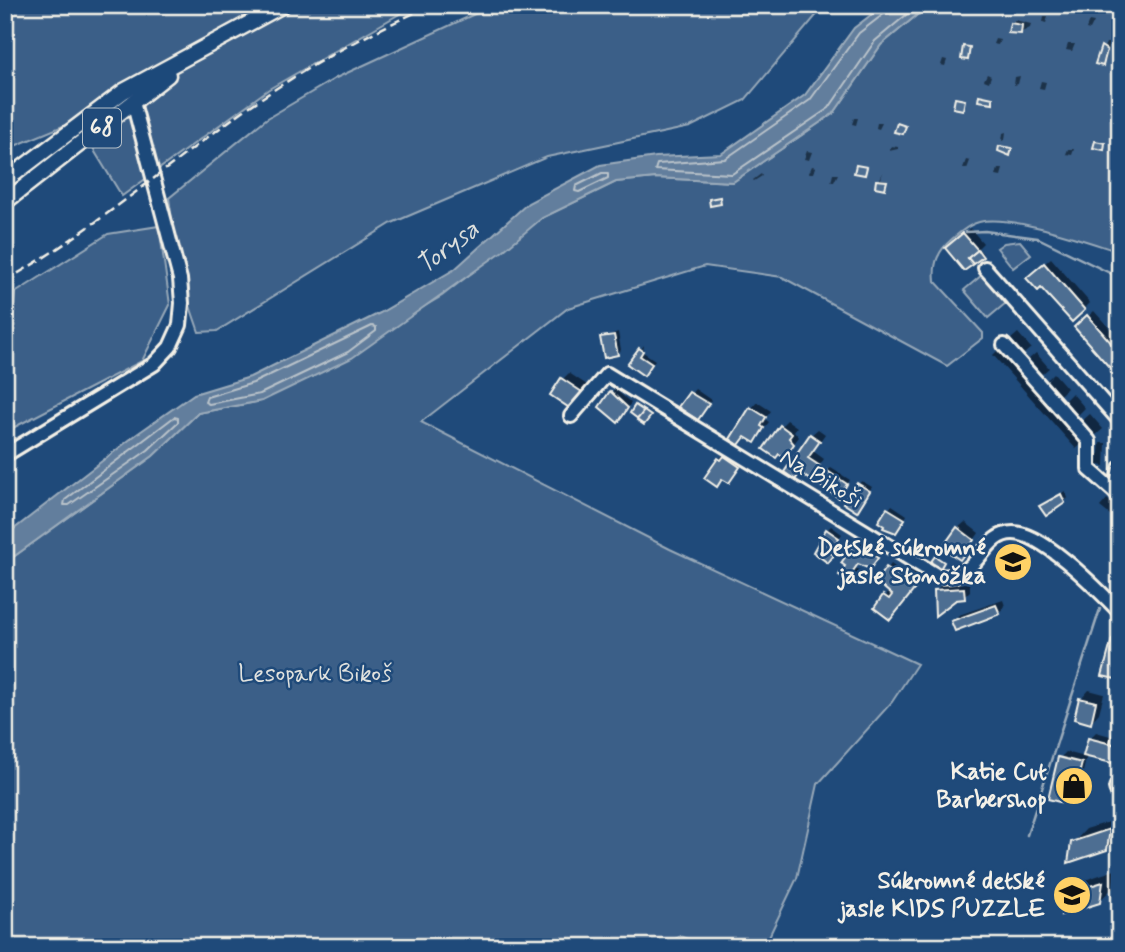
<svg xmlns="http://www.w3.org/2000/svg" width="1125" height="952" font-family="Mynerve,sans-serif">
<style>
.green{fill:#3a5f88;stroke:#97a8b8;stroke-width:2}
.water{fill:#627e9d;stroke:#9cacbb;stroke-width:2}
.shadow{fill:#0007}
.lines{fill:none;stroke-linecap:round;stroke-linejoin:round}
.shore{stroke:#bac3ca;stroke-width:2}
.stream{stroke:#9cacbb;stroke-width:2.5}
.building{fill:#4d6e92;stroke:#f4f1e8;stroke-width:2}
.minor-casing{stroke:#f4f1e8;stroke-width:18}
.major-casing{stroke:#f4f1e8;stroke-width:19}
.minor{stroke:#1f4a7a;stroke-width:12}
.major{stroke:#1f4a7a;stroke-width:14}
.rail{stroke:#f4f1e8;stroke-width:2.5;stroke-dasharray:10 5;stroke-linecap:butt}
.labels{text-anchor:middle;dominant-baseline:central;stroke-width:5;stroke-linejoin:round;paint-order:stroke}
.shield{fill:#1f4a7a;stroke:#b4bfc7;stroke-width:2}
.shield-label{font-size:23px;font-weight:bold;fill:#f4f1e8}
.street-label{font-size:24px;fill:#f4f1e8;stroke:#1f4a7a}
.poi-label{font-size:24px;font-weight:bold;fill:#f4f1e8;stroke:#1f4a7a;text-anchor:end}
.park-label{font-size:24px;fill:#e1e2de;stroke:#1f4a7a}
.water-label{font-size:26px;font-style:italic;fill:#dee0dd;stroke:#1f4a7a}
</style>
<rect width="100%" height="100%" fill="#1f4a7a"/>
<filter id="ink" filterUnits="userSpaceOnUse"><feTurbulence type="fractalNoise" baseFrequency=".0143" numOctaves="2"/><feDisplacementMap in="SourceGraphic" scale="14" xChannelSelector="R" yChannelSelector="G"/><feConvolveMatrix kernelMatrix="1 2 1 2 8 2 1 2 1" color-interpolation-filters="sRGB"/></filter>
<g filter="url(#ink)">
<g class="green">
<path d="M5,5H415L269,89L122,196L95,152L82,118L5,150Z"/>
<path d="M494,5H825L745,100L690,127L547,157L392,223L217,331L199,332L180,277L169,198L266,119L336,78Z"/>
<path d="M929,5H1120V252C1088,242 1010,214 979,222C969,224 959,233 952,239C938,251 933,263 935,281L983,333V338L947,366L782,277L705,266L568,308L421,422L670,549L917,664L892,702L818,784L797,878L765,945L710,947L679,936L667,947H5V563L153,456L198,413L262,401L442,296L542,218L616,182L655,178L733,182L834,113L881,45Z"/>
<path d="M159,226L170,305L142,361L5,432V320L13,316L15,293L108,234Z"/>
<path d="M1020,241L1031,254L1013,268L997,248L1004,243Z"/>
<path d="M982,275L1006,303L988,318L964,290Z"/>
</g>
<path class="water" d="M884,5H929L881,45L834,113L733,182L655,178L616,182L542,218L503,251L352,358L262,401L198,413L153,456L5,563V536L137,434L194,394L250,377L380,313L455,269L528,203L600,165L656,157L721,154L805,95L854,28Z"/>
<g class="shadow">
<path d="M1044,17H1048L1046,23L1043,22Z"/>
<path d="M1015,20L1031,24L1030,28L1020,33L1011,24Z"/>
<path d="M1089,21L1094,22L1090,30L1086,29Z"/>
<path d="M995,39L1000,40L998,45L993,44Z"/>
<path d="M1106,43H1109L1106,60L1103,64L1097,63Z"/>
<path d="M1068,44H1075L1072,51L1066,50Z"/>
<path d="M943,59L947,60L945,66L941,65Z"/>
<path d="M987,74L991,76L989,82L984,80Z"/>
<path d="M1020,76L1018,84L1014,85L1015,77Z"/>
<path d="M1041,81L1046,82L1044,89L1039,88Z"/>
<path d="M854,118H858L856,125L852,124Z"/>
<path d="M877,123H882L879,129L876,128Z"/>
<path d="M1006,132L1005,140L1002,141L1003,133Z"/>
<path d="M891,146L898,147V149L889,151Z"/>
<path d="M1068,149H1074L1072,155L1066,154Z"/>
<path d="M807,151L812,152L809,160L804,159Z"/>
<path d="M966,160L970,161L967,169L963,168Z"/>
<path d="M812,166L816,167L814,173H809Z"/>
<path d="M998,169H1003L1001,176L996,175Z"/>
<path d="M883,172L881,179L888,180L886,185L877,186Z"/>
<path d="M761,174L762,176L754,181L753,180Z"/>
<path d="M833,174H838L834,182H831Z"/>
<path d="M970,228L983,243L978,248L983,254L964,269L947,249Z"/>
<path d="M1051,258L1090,303L1084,309L1035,272Z"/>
<path d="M1094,311L1120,340V358L1083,321Z"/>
<path d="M618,332L621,350L617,354L602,338Z"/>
<path d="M1018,333L1031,348L1024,354L1011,339Z"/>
<path d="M644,345L643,352L655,360L648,370L630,364Z"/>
<path d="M1000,348L1084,442L1076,449L993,355Z"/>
<path d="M1036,353L1049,368L1042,374L1029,359Z"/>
<path d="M569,373L587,385L576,401L563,379Z"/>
<path d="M1054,373L1067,388L1060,395L1047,380Z"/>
<path d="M615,389L631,403L621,417L601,406Z"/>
<path d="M695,389L711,400L701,414L680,407Z"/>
<path d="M1072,393L1085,408L1078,415L1065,400Z"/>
<path d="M757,402L771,411L765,419L769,422L755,441L751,409Z"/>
<path d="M1090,414L1103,429L1096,435L1083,420Z"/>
<path d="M787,420L797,427L794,431L799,437L784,456L781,426Z"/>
<path d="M818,429L825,434L813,451L824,459L815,471H801L811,435Z"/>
<path d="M1100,443H1106L1105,466L1098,465Z"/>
<path d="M725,453L745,460L729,481L719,459Z"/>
<path d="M831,468L850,480L842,492L827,471Z"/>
<path d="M862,481L872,487L860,506L858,484Z"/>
<path d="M1065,491L1068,498L1064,502L1041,506Z"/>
<path d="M1107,499L1120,510V523L1100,507Z"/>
<path d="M892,505L907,515L900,527L880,521Z"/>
<path d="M965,522L979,533L966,552L958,528Z"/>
<path d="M831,526L842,534L832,548L836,551L828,561L827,530Z"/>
<path d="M863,538L882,551L868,566L859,562L855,568L860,570L850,581L841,575Z"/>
<path d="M1021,544L1034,557L1027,563L1000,560Z"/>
<path d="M891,564L902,572L906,569L923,577L894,614L885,597L890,591L888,568Z"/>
<path d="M970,583V591L964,597L935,591L942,584Z"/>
<path d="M1003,600L1005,606L999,613L953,621L959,615Z"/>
<path d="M1089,690L1104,694L1099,713L1091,722L1081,699Z"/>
<path d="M1120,713V763L1087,755L1077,797L1070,803L1060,758L1066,752L1085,757L1089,739L1096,732L1114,737Z"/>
<path d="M1120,818V835L1106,849L1073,843L1086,829L1109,822L1107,842H1110L1112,821Z"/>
<path d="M1115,870L1113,888L1099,901L1065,895L1079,882Z"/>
</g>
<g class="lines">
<g class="shore">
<path d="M887,5L885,13L859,33L810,100L725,159L657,164L655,170L732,174L829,108L875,41L918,5"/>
<path d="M602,173H608V178L579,192L575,191L576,186Z"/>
<path d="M372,326L376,327V331L348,352L260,394L209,404L205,402L207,397L253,383Z"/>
<path d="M174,417L178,418V422L148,450L69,505H64L65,500Z"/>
</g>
<g class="stream">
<path d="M966,232L985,231L1038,238L1120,278"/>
<path d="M1027,835L1100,609"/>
</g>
</g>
<g class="building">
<path d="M1010,23L1022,25L1021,34L1008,33Z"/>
<path d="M963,46L970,47L968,60L961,59Z"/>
<path d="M1101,46L1107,50L1103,66L1095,64Z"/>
<path d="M979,95L993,98V103L978,101Z"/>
<path d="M955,98L965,100L963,110L953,108Z"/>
<path d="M897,123L906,126L903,134L894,132Z"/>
<path d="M1095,141L1105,143L1104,150L1093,148Z"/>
<path d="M999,146L1012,148L1010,156L998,151Z"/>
<path d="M856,165L867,167L865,175L854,173Z"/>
<path d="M876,180L887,181L885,189L875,187Z"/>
<path d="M720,197L721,204L710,206L709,199Z"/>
<path d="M963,233L978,250L968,258L974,264L964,271L945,248Z"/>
<path d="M978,250L983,257L973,264L968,258Z"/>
<path d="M1044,263L1085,310L1072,322L1041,288L1038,291L1026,278Z"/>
<path d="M1087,315L1120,353V360L1110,368L1074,327Z"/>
<path d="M614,335L618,355L604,358L600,337Z"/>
<path d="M639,348L643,351L640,356L652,364L644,376L627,364Z"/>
<path d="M561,378L582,392L571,409L550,395Z"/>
<path d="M610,391L628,408L618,423L599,407Z"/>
<path d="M689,392L709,404L698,420L678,407Z"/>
<path d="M635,405L644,411L638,419L630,413Z"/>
<path d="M750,407L766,417L761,426L764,428L755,443L745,437L739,445L730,439Z"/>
<path d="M644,411L651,416L644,425L637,420Z"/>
<path d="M780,425L792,434L789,438L794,444L784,458L779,454L776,458L763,449Z"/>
<path d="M810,434L820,441L808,458L820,466L810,480L800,473L795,480L784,472Z"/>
<path d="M724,456L740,467L729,483L722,479L717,487L704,478L718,458L721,460Z"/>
<path d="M826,470L847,484L839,498L817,484Z"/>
<path d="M857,483L870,491L857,512L843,503Z"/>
<path d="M1061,494L1065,503L1046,516L1039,506Z"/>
<path d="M887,508L905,519L896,533L883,528L884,526L878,522Z"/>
<path d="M957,527L974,540L960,560L942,548Z"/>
<path d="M826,529L839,538L829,552L834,555L828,563L813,552Z"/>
<path d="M855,543L878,558L870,569L858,564L851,574L855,577L850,583L839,575L845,566L841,563Z"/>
<path d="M1015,549L1017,552L1020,551L1029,564L1009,578L998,560Z"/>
<path d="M935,556L944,562L940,569L930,563Z"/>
<path d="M886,567L898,575L900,571L921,581L890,620L874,608L883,595L889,599L892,595L876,581Z"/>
<path d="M964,588L965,599L956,600L935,616L934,590Z"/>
<path d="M996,605L1000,614L955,631L951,621Z"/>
<path d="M1112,639L1120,641V680L1102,676Z"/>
<path d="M1079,698L1096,702L1091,724L1074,719Z"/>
<path d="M1120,705V746L1110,743Z"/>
<path d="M1088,738L1120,746V765L1083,756Z"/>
<path d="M1058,757L1082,763L1071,805L1048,799Z"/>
<path d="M1110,829L1107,850L1068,863L1071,842Z"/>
<path d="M1103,882L1100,903L1061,915L1064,894Z"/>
</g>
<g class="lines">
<defs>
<g id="minor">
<path d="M985,268L1120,421"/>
<path d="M1004,345L1089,441V469L1115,492"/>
<path d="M571,416L607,374L938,576C980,582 981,533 1013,533C1044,533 1099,591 1120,612"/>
<path d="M5,455L154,364L170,347L180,325L182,303L180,279L133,102"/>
<path d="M1119,497L1115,492L1120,468"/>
<path d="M1120,779L1116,788L1120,797"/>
<path d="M1119,947L1120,939"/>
</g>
<g id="major">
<path d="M5,181L124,91L283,5"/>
<path d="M5,202L168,75"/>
</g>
</defs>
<use href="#minor" class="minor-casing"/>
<use href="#major" class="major-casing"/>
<use href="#minor" class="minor"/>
<use href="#major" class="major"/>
<path class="rail" d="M5,281C91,232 164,168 243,111C302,69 367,33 433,5"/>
</g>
</g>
<defs>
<symbol id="school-disc" viewBox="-11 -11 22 22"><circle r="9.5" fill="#ffd166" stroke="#1f4a7a"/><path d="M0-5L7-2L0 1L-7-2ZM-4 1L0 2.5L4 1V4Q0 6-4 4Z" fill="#111"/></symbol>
<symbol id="shop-disc" viewBox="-11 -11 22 22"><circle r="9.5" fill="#ffd166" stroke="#1f4a7a"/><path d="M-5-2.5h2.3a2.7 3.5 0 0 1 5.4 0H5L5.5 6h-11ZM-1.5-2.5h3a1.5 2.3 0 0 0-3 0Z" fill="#111"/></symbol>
</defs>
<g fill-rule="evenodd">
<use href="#school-disc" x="991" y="540" width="44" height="44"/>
<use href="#shop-disc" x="1052" y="764" width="44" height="44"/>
<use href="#school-disc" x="1050" y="873" width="44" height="44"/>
</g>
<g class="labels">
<rect class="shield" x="83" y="108.5" width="38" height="39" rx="5"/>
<g class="shield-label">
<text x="102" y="128">68</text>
</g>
<g class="street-label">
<text transform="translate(821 479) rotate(31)">Na Bikoši</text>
</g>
<g class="poi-label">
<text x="986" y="548">Detské súkromné<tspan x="986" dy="28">jasle Stonožka</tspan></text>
<text x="1047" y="772">Katie Cut<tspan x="1047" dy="28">Barbershop</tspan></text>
<text x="1045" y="881">Súkromné detské<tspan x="1045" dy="28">jasle KIDS PUZZLE</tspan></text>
</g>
<g class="park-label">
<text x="315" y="674">Lesopark Bikoš</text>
</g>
<g class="water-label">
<text transform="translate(448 248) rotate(-37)">Torysa</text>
</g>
</g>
<rect width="1125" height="952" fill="none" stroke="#1f4a7a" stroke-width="28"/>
<rect x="14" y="14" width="1097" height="924" fill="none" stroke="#f4f1e8" stroke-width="2.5" filter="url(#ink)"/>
</svg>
